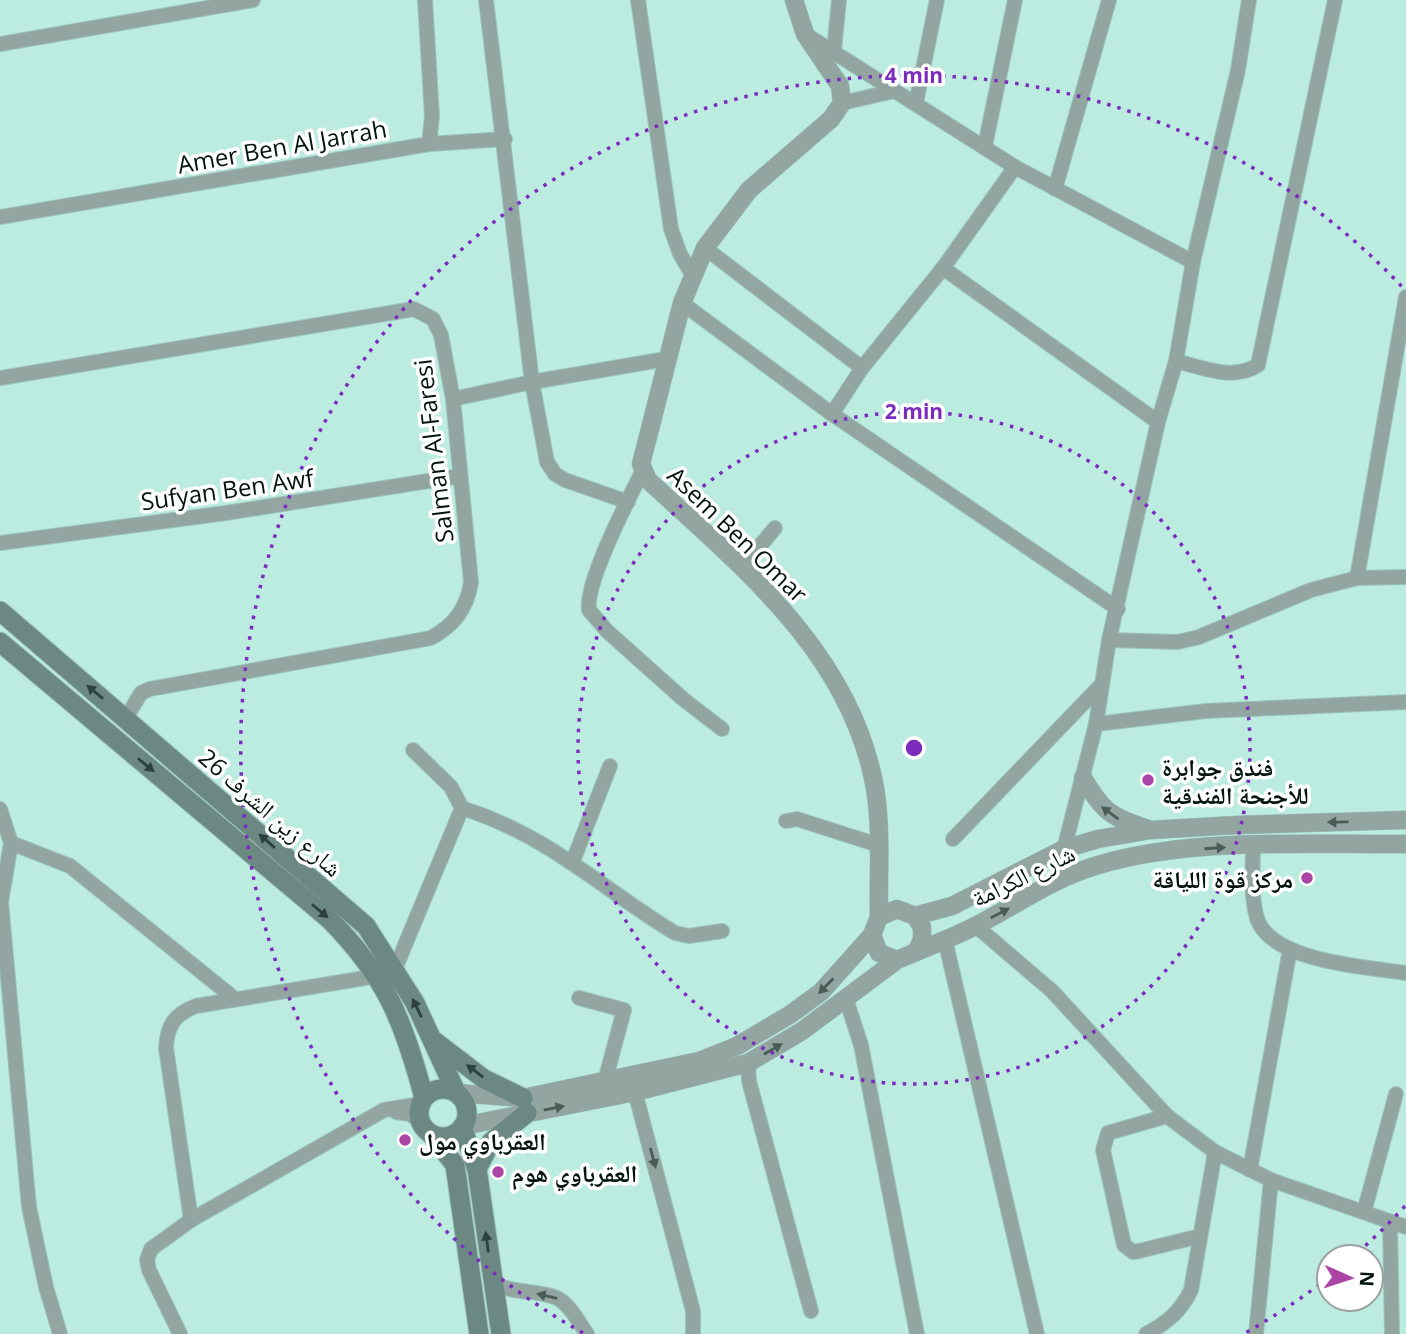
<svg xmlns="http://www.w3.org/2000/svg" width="1406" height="1334" font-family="'Open Sans','Noto Naskh Arabic',sans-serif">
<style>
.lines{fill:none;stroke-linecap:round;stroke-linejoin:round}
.minor-casing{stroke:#9bc4bb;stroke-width:16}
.tertiary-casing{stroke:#9bc4bb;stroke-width:19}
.secondary-casing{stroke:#9bc4bb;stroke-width:21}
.minor{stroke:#92a5a0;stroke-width:14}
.tertiary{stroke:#92a5a0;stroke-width:18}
.secondary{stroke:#6c8882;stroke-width:19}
.oneway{fill:#2d423e}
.oneway2{fill:#4a5c58}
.ring{fill:none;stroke:#7b2cbf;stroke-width:3.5;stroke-dasharray:3.5 7}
.poi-dot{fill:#ac44a6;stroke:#fff;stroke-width:2.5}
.labels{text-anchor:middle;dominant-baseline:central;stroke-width:7;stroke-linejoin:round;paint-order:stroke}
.street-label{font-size:24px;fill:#031410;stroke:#fff}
.poi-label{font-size:24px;font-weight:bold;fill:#031410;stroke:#fff;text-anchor:start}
.centre{fill:#7b2cbf;stroke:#fff;stroke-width:3.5}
.ring-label{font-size:21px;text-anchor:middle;font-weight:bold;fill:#7b2cbf;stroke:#fff;stroke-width:7;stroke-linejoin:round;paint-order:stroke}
</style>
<rect width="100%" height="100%" fill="#bcebe0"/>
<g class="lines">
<defs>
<g id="minor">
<path d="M486,0L532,382L547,462L555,474L565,480L628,502"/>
<path d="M638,0L671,229L680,254L693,276"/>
<path d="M805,34L1015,167L1193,262"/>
<path d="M0,44L253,0"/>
<path d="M834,50L839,0"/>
<path d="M842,103L894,91"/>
<path d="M916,103L937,0"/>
<path d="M429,144L505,139"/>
<path d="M985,146L1015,0"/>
<path d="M1055,189L1109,0"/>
<path d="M0,217L429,144L432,116L425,0"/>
<path d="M705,248L862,368"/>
<path d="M943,268L1158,422"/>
<path d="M682,303L832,414L1118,609"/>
<path d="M1176,361C1204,368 1233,381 1258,365L1335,0"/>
<path d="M0,378L414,309L433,319L441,335L453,399L471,582C467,609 454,625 431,638L150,689L141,693L126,718"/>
<path d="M453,399L532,382L666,359"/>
<path d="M832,414L862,368L943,268L1015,167"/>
<path d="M643,470C629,498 585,582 589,610L607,631L683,699L722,729"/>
<path d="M0,543L226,513L460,476"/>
<path d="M742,567L775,528"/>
<path d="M1357,578L1406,297"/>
<path d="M1109,640L1178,642L1199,637L1311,590L1357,578L1406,577"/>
<path d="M1096,724L1206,711L1406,702"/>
<path d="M413,750L451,787L462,808"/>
<path d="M0,809L11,843L1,902L29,1207L46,1287L60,1334"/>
<path d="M786,821L797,819L878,845"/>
<path d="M953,839L1100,686"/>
<path d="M11,843L70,866L235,999"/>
<path d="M1253,845C1253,869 1250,899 1258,921C1275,962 1367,967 1406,973"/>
<path d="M573,861L610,766"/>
<path d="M1065,878L1064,849L1096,724L1109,640L1158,422L1176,361L1193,262L1238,70L1249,0"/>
<path d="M976,926L1052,991L1167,1116L1215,1152L1271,1180L1406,1227"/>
<path d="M945,940L1037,1334"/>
<path d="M395,969L462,808C550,836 599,887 675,933L689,936L722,931"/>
<path d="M579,998L624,1010L605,1081"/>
<path d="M846,999L861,1045L917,1334"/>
<path d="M748,1063L749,1081L811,1311"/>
<path d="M635,1092L693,1311V1334"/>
<path d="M396,1112L410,1114L421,1122"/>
<path d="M1167,1116L1108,1133L1103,1150L1124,1245L1133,1252L1139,1251L1200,1236"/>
<path d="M1250,1170L1290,949"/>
<path d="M1364,1212L1396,1094"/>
<path d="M191,1220L166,1048C167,1025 175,1014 196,1006L377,976"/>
<path d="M1390,1222L1392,1334"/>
<path d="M492,1283C514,1295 548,1289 563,1302C573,1310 580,1324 587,1334"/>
<path d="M180,1334L149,1270L147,1260L151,1249L191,1220L384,1110L421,1104"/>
<path d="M1146,1334C1167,1323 1181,1311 1191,1290L1215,1152"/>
<path d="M1256,1334L1271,1180"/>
</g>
<g id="tertiary">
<path d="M794,0L805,34L840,86L842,103L831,119L749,190L705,248L682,303L641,464L648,480C743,568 851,653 875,788C882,830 878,875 879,917"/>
<path d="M1083,778C1103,812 1111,817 1148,829"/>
<path d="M915,916L952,906L1064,849L1098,839L1151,830L1236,825L1406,820"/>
<path d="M916,952C937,943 959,935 979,924C1014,906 1047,883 1083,870C1178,836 1306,845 1406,844"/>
<path d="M457,1093L523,1098L699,1061L737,1046L791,1014L821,992L872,935"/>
<path d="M463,1126L635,1092L748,1063L802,1031L897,960L916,952L922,940V927L915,916L897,909L879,917L872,935L879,953L897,960"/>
</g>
<g id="secondary">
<path d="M0,611L366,926L415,1003L456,1092"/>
<path d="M0,642L329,919C386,976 404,1022 424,1098"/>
<path d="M433,1040L484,1079L523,1098"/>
<circle cx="443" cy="1113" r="24"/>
<path d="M462,1127L477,1169L501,1334"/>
<path d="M431,1134L455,1165L479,1334"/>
<path d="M477,1169L491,1142L527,1113"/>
</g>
</defs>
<use href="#minor" class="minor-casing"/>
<use href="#tertiary" class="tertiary-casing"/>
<use href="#secondary" class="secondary-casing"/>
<use href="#minor" class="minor"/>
<use href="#tertiary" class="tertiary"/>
<use href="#secondary" class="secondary"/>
</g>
<defs><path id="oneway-solid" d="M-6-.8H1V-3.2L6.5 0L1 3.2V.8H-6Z" transform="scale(1.75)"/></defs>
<g class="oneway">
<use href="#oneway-solid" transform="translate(95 692) rotate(-140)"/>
<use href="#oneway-solid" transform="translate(146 765) rotate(40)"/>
<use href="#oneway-solid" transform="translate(267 841) rotate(-139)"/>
<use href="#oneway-solid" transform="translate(320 911) rotate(40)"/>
<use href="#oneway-solid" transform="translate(417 1008) rotate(-116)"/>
<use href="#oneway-solid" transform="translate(475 1071) rotate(-143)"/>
<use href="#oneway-solid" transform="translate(487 1242) rotate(-98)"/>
</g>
<g class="oneway2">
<use href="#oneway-solid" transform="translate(1110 813) rotate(-144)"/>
<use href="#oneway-solid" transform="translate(1338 822) rotate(179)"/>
<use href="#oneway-solid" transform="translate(1215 848) rotate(-4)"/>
<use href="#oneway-solid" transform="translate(1000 913) rotate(-28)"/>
<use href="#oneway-solid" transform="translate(826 986) rotate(134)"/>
<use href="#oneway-solid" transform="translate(773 1049) rotate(-30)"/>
<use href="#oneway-solid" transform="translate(554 1108) rotate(-11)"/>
<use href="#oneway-solid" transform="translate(653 1158) rotate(75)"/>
<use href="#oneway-solid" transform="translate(547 1296) rotate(-167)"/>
</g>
<g class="ring">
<circle cx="914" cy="748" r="336"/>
<path d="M1405 1206A672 672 0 0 1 1355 1255M1328 1278A672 672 0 0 1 1245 1333M583 1333A672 672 0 1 1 1405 290"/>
</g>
<g class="poi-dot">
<circle cx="1148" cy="780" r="7"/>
<circle cx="1307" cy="878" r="7"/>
<circle cx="405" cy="1140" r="7"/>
<circle cx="498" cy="1172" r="7"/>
</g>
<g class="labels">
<g class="street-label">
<text transform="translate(282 146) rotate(-10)">Amer Ben Al Jarrah</text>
<text transform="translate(433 451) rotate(-97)">Salman Al-Faresi</text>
<text transform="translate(227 489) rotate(-8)">Sufyan Ben Awf</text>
<text transform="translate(738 534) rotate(44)">Asem Ben Omar</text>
<text transform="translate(271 812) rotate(41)">شارع زين الشرف 26</text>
<text transform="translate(1023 875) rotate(-26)">شارع الكرامة</text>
</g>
<g class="poi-label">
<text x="1162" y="766">فندق جوابرة<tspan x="1162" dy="28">للأجنحة الفندقية</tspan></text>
<text x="1293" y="878" text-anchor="end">مركز قوة اللياقة</text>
<text x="419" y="1140">العقرباوي مول</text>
<text x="512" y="1172">العقرباوي هوم</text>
</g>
</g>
<circle cx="914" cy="748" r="10" class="centre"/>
<g class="ring-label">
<text x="914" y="83">4 min</text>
<text x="914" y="419">2 min</text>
</g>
<g transform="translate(1350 1278) rotate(93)"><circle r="33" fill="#ffffff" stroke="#9aa19f" stroke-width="2"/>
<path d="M0-5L12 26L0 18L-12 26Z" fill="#ac44a6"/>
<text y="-10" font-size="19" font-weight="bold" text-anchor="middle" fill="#031410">N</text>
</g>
</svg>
